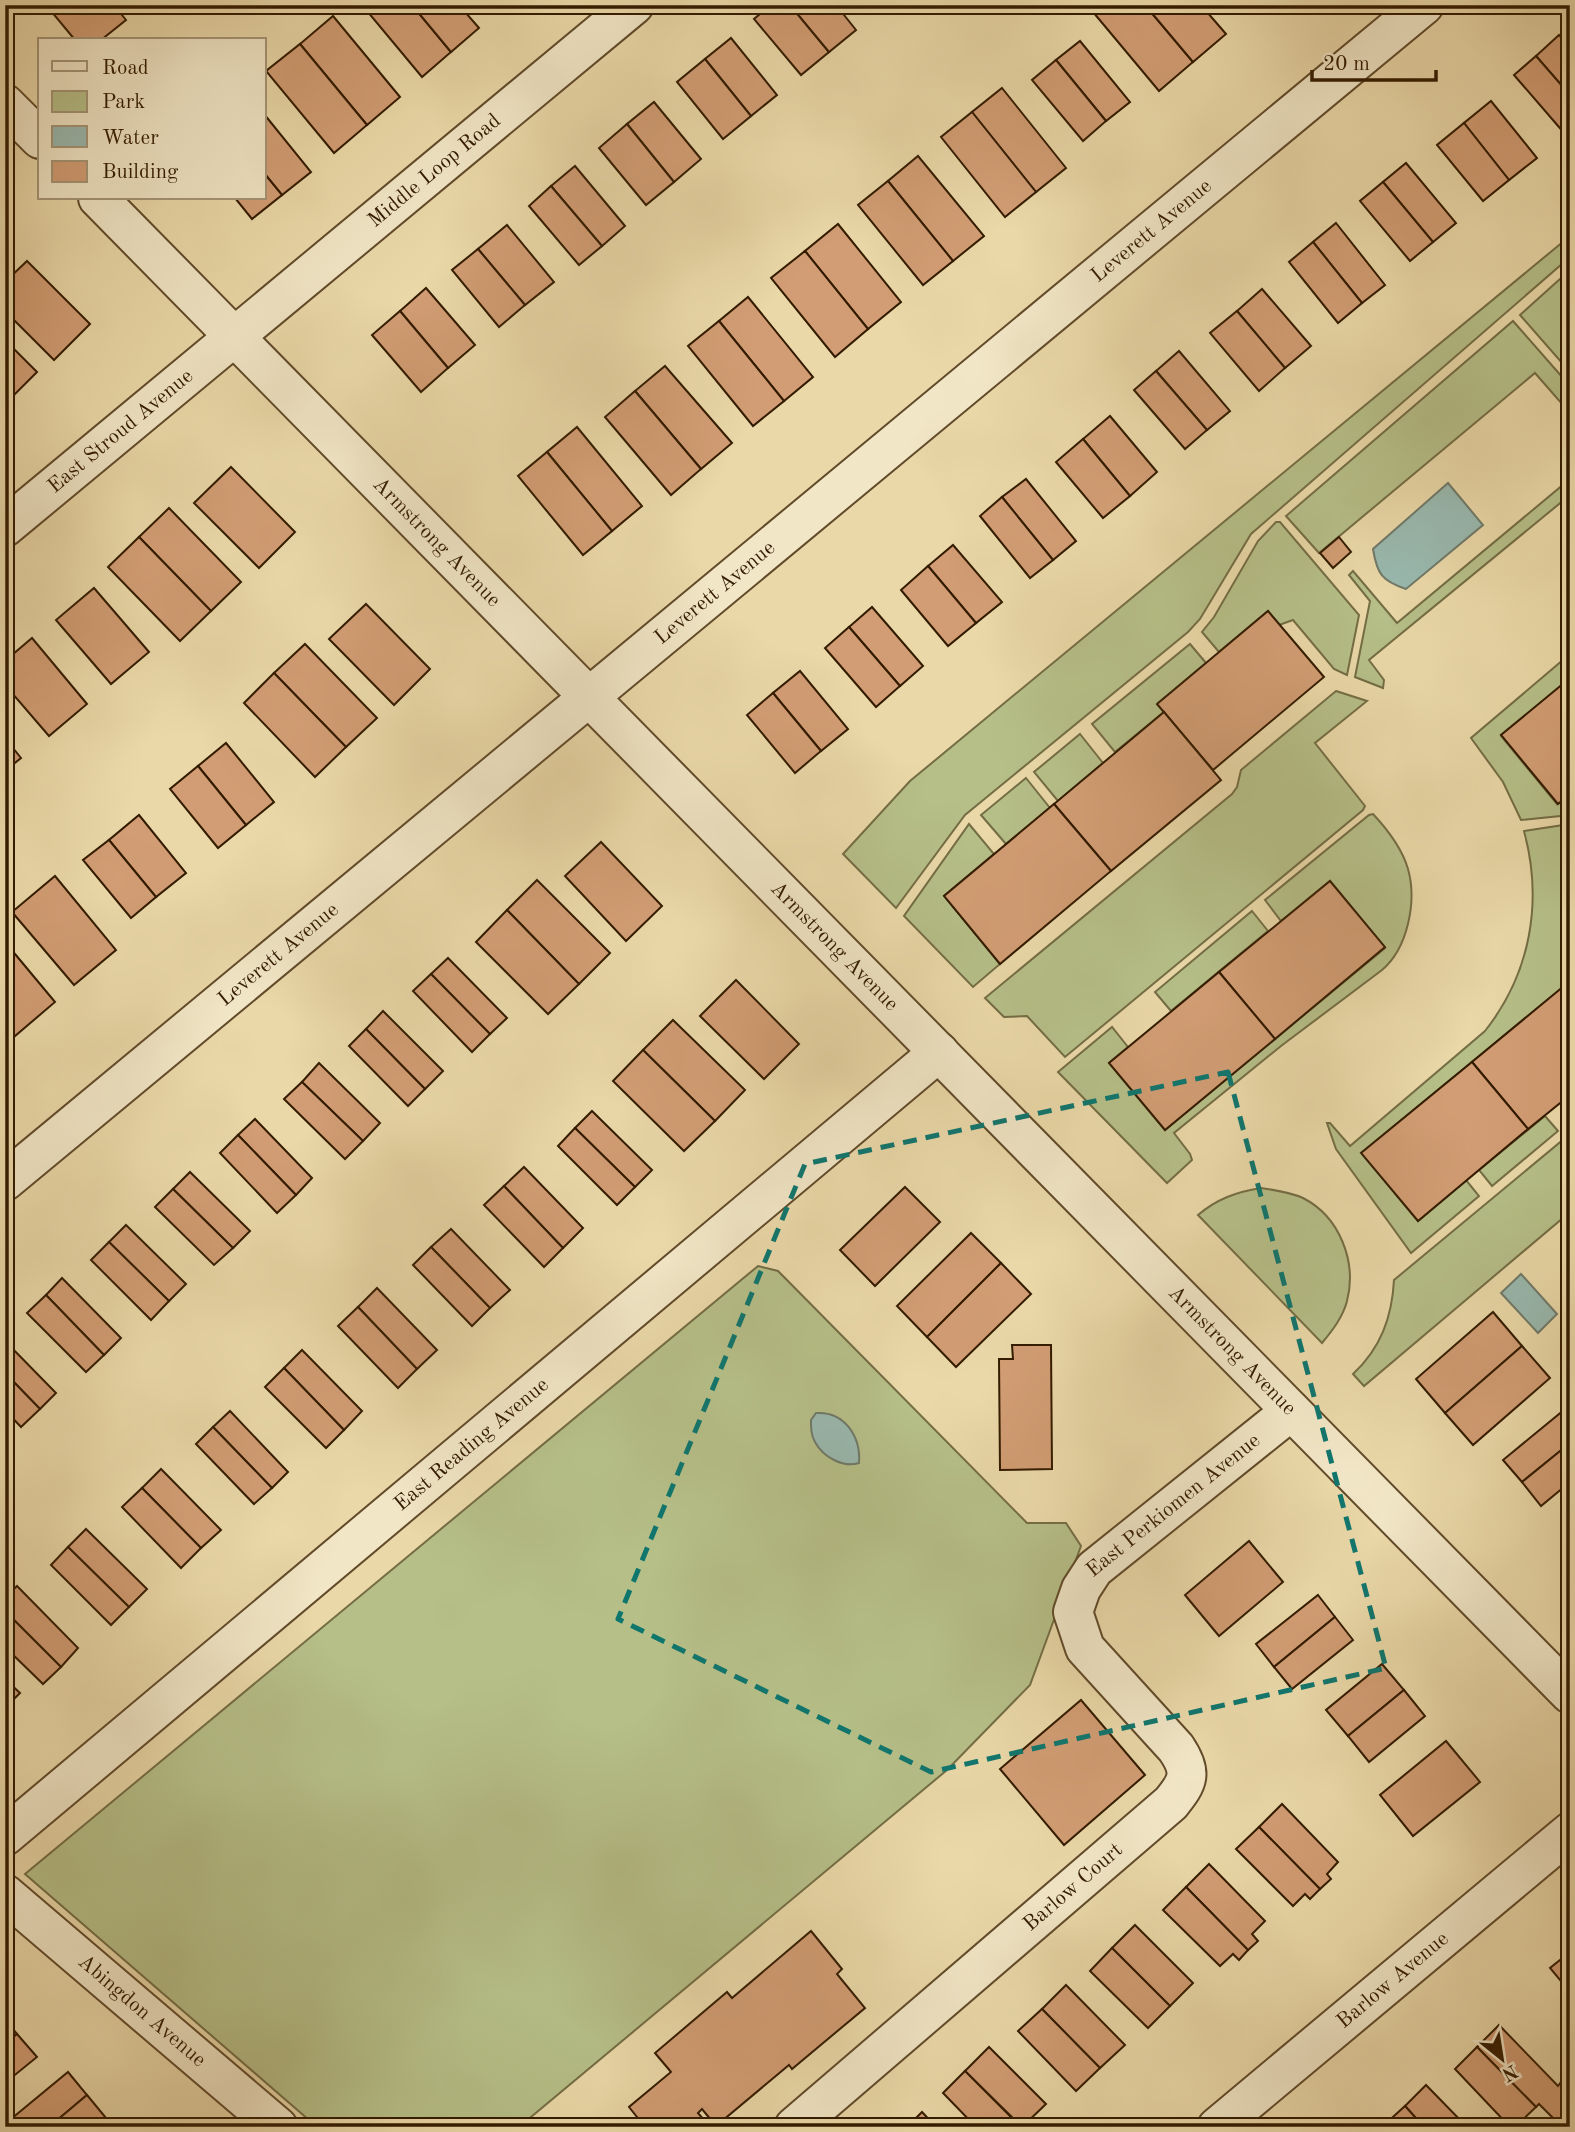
<svg xmlns="http://www.w3.org/2000/svg" width="1575" height="2132" font-family="'Old Standard TT',serif">
<style>
.green{fill:#b6bf88;stroke:#746d44;stroke-width:2}
.water{fill:#99b9af;stroke:#707a69;stroke-width:2}
.building{fill:#d29d74;stroke:#331b00;stroke-width:2}
.lines{fill:none;stroke-linecap:round;stroke-linejoin:round}
.minor-casing{stroke:#614a2a;stroke-width:42}
.minor{stroke:#f1e6c6;stroke-width:38}
.marked{fill:none;stroke:#0f766e;stroke-width:5;stroke-dasharray:14 9;stroke-linejoin:round}
.labels{text-anchor:middle;dominant-baseline:central;stroke-width:5;stroke-linejoin:round;paint-order:stroke}
.street-label{font-size:21px;fill:#331b00;stroke:#f1e6c6}
</style>
<rect width="100%" height="100%" fill="#ead8a8"/>
<filter id="stains"><feTurbulence type="fractalNoise" baseFrequency=".00286" numOctaves="4"/><feColorMatrix values="0 0 0 0 .2 0 0 0 0 .09 0 0 0 0 .02 0 0 0 .5 -.17"/></filter>
<radialGradient id="worn" r=".72"><stop offset=".6" stop-color="#630" stop-opacity="0"/><stop offset="1" stop-color="#630" stop-opacity=".3"/></radialGradient>
<g class="green">
<path d="M1570,236V257L1251,534L1200,619L1188,632L965,815L896,908L843,854L910,781Z"/>
<path d="M1570,270V372L1520,315Z"/>
<path d="M1513,321L1570,386V398L1562,404L1535,373L1319,553L1286,516Z"/>
<path d="M1570,479V495L1369,660L1384,680L1383,688L1355,677L1370,601L1349,575L1353,571L1397,623Z"/>
<path d="M1276,522H1280L1359,615L1347,675L1334,669L1293,620L1279,625L1268,611L1219,652L1202,632L1214,617L1258,541Z"/>
<path d="M1190,644L1206,663L1158,703L1164,712L1115,752L1092,724Z"/>
<path d="M1570,654V678L1501,736L1557,804L1570,794V815L1521,820L1503,782L1471,738Z"/>
<path d="M1336,691L1367,701L1315,743L1365,806L1363,810L1065,1057L1027,1016L1004,1017L985,998L1232,794L1237,787L1241,770Z"/>
<path d="M1080,734L1103,763L1058,801L1034,772Z"/>
<path d="M1026,778L1050,808L1006,844L981,815Z"/>
<path d="M1373,814C1387,829 1402,848 1408,869C1417,901 1408,948 1382,970L1281,1046L1174,1133L1190,1154L1192,1160L1167,1183L1058,1072L1112,1027L1128,1047L1109,1063L1165,1130L1385,948L1330,881L1281,921L1265,900L1369,815Z"/>
<path d="M969,824L994,854L944,896L1000,964L973,987L904,916Z"/>
<path d="M1570,824V953L1568,955L1570,981L1362,1153L1418,1221L1466,1180L1479,1196L1411,1253L1336,1149L1327,1123H1330L1350,1146L1485,1031C1531,973 1543,901 1524,831Z"/>
<path d="M1252,911L1268,931L1171,1011L1155,992Z"/>
<path d="M1545,1116L1558,1131L1492,1186L1479,1170Z"/>
<path d="M1570,1134V1212L1364,1386L1353,1374C1381,1348 1392,1317 1394,1280Z"/>
<path d="M1261,1188C1275,1190 1290,1192 1303,1198C1340,1217 1357,1262 1347,1301C1343,1317 1332,1331 1322,1343L1198,1215C1217,1199 1236,1192 1261,1188Z"/>
<path d="M758,1266L778,1271L1027,1523H1066L1081,1546L1030,1685L947,1770L519,2127H317L25,1874Z"/>
</g>
<g class="water">
<path d="M1448,483L1483,525L1406,589C1382,581 1377,574 1373,549Z"/>
<path d="M1521,1274L1557,1314L1538,1333L1501,1293Z"/>
<path d="M816,1413C844,1411 861,1436 859,1463C843,1468 823,1457 815,1442C811,1435 811,1428 811,1420Z"/>
</g>
<g class="building">
<path d="M46,5H114L126,20L101,40H75Z"/>
<path d="M362,5H412L451,52L422,77Z"/>
<path d="M412,5H459L479,28L451,52Z"/>
<path d="M771,5H790L829,52L801,75L754,19Z"/>
<path d="M790,5H836L856,30L829,52Z"/>
<path d="M1100,5H1145L1193,62L1159,91L1093,12Z"/>
<path d="M1145,5H1201L1226,34L1193,62Z"/>
<path d="M333,16L400,97L367,125L300,44Z"/>
<path d="M1559,35L1570,47V95L1536,56Z"/>
<path d="M731,38L777,95L751,116L705,59Z"/>
<path d="M1080,41L1130,102L1106,121L1056,60Z"/>
<path d="M300,44L367,125L334,153L266,71Z"/>
<path d="M1536,56L1570,95V130L1565,134L1514,75Z"/>
<path d="M705,59L751,116L723,139L677,82Z"/>
<path d="M1056,60L1106,121L1083,141L1032,80Z"/>
<path d="M1002,88L1066,168L1036,192L972,112Z"/>
<path d="M1491,101L1537,158L1509,180L1464,123Z"/>
<path d="M654,102L701,159L674,182L627,124Z"/>
<path d="M972,112L1036,192L1005,217L941,137Z"/>
<path d="M264,114L311,172L282,195L264,173Z"/>
<path d="M1464,123L1509,180L1483,201L1437,145Z"/>
<path d="M627,124L674,182L646,205L599,148Z"/>
<path d="M918,156L984,236L953,261L888,181Z"/>
<path d="M1406,163L1456,223L1433,242L1383,182Z"/>
<path d="M575,166L625,226L602,246L551,186Z"/>
<path d="M264,173L282,195L252,219L235,198H264Z"/>
<path d="M888,181L953,261L923,285L858,205Z"/>
<path d="M1383,182L1433,242L1410,261L1360,201Z"/>
<path d="M551,186L602,246L579,265L529,206Z"/>
<path d="M1336,223L1385,285L1362,303L1313,242Z"/>
<path d="M838,224L901,302L868,329L805,251Z"/>
<path d="M507,225L554,282L525,305L478,249Z"/>
<path d="M1313,242L1362,303L1338,323L1289,262Z"/>
<path d="M478,249L525,305L499,327L452,270Z"/>
<path d="M805,251L868,329L835,357L771,278Z"/>
<path d="M27,261L90,324L54,360L5,311V282Z"/>
<path d="M426,288L475,345L448,368L400,311Z"/>
<path d="M1262,289L1311,346L1285,368L1237,311Z"/>
<path d="M748,297L813,377L784,401L719,321Z"/>
<path d="M400,311L448,368L421,392L372,335Z"/>
<path d="M1237,311L1285,368L1259,391L1210,333Z"/>
<path d="M719,321L784,401L753,426L688,346Z"/>
<path d="M5,340L37,372L7,402L5,401Z"/>
<path d="M1179,351L1230,411L1207,430L1156,371Z"/>
<path d="M665,366L732,443L701,469L635,391Z"/>
<path d="M1156,371L1207,430L1185,449L1134,390Z"/>
<path d="M635,391L701,469L671,495L605,417Z"/>
<path d="M1110,416L1157,472L1130,496L1083,439Z"/>
<path d="M577,427L642,506L612,531L547,452Z"/>
<path d="M1083,439L1130,496L1103,518L1056,462Z"/>
<path d="M547,452L612,531L583,555L518,476Z"/>
<path d="M231,467L295,532L259,568L194,503Z"/>
<path d="M1026,479L1076,541L1053,560L1002,497Z"/>
<path d="M1002,497L1053,560L1030,578L980,516Z"/>
<path d="M169,508L241,582L211,611L139,537Z"/>
<path d="M139,537L211,611L180,641L108,567Z"/>
<path d="M1339,537L1351,552L1333,568L1320,553Z"/>
<path d="M953,545L1002,602L976,623L928,566Z"/>
<path d="M928,566L976,623L948,646L901,590Z"/>
<path d="M94,588L149,652L111,684L56,620Z"/>
<path d="M366,604L430,669L394,705L329,639Z"/>
<path d="M872,607L923,666L900,686L849,627Z"/>
<path d="M1268,611L1324,677L1213,770L1157,704Z"/>
<path d="M849,627L900,686L876,707L825,648Z"/>
<path d="M32,638L87,704L49,736L5,685V661Z"/>
<path d="M305,644L377,718L346,747L274,673Z"/>
<path d="M800,671L848,729L821,751L773,693Z"/>
<path d="M274,673L346,747L315,777L244,703Z"/>
<path d="M1570,678V794L1558,804L1501,735Z"/>
<path d="M773,693L821,751L795,773L747,715Z"/>
<path d="M1164,712L1221,780L1111,871L1054,804Z"/>
<path d="M5,738L21,758L5,771Z"/>
<path d="M226,743L274,802L246,825L198,766Z"/>
<path d="M198,766L246,825L218,848L170,789Z"/>
<path d="M1054,804L1111,871L1000,964L944,896Z"/>
<path d="M139,815L186,873L156,897L109,840Z"/>
<path d="M109,840L156,897L131,918L83,860Z"/>
<path d="M601,842L662,906L626,941L565,876Z"/>
<path d="M55,876L116,950L74,985L12,912Z"/>
<path d="M537,880L610,953L579,984L507,910Z"/>
<path d="M1330,881L1385,947L1275,1039L1219,972Z"/>
<path d="M507,910L579,984L548,1014L476,942Z"/>
<path d="M5,942L55,1002L15,1036L5,1025Z"/>
<path d="M448,958L507,1018L490,1034L431,974Z"/>
<path d="M1219,972L1275,1039L1165,1130L1109,1063Z"/>
<path d="M431,974L490,1034L472,1052L413,991Z"/>
<path d="M736,980L799,1044L764,1079L700,1016Z"/>
<path d="M1570,981V1095L1528,1129L1472,1062Z"/>
<path d="M383,1011L443,1071L425,1089L366,1029Z"/>
<path d="M673,1020L745,1090L715,1121L643,1050Z"/>
<path d="M366,1029L425,1089L408,1106L349,1046Z"/>
<path d="M643,1050L715,1121L684,1151L613,1081Z"/>
<path d="M1472,1062L1528,1129L1418,1221L1361,1153Z"/>
<path d="M319,1063L380,1123L363,1141L302,1082Z"/>
<path d="M302,1082L363,1141L345,1159L284,1099Z"/>
<path d="M592,1111L652,1170L635,1187L575,1128Z"/>
<path d="M255,1119L312,1178L296,1195L238,1135Z"/>
<path d="M575,1128L635,1187L617,1205L558,1146Z"/>
<path d="M238,1135L296,1195L277,1213L220,1153Z"/>
<path d="M524,1167L583,1228L563,1248L504,1186Z"/>
<path d="M190,1172L250,1231L233,1248L173,1189Z"/>
<path d="M504,1186L563,1248L544,1267L484,1205Z"/>
<path d="M905,1187L940,1222L875,1286L840,1250Z"/>
<path d="M173,1189L233,1248L214,1265L155,1207Z"/>
<path d="M126,1225L186,1284L169,1301L109,1242Z"/>
<path d="M451,1229L510,1290L490,1308L431,1247Z"/>
<path d="M971,1233L1001,1263L927,1337L897,1306Z"/>
<path d="M109,1242L169,1301L151,1320L91,1260Z"/>
<path d="M431,1247L490,1308L472,1326L413,1265Z"/>
<path d="M1001,1263L1031,1294L956,1367L927,1337Z"/>
<path d="M62,1278L121,1338L104,1355L46,1295Z"/>
<path d="M377,1288L437,1350L417,1369L358,1307Z"/>
<path d="M46,1295L104,1355L86,1372L27,1313Z"/>
<path d="M358,1307L417,1369L398,1388L338,1326Z"/>
<path d="M1493,1312L1522,1346L1445,1413L1416,1379Z"/>
<path d="M5,1341L56,1393L40,1409L5,1373Z"/>
<path d="M1012,1345H1051L1052,1469L1000,1470L999,1359H1013Z"/>
<path d="M1522,1346L1550,1378L1473,1445L1445,1413Z"/>
<path d="M302,1350L362,1411L344,1430L284,1368Z"/>
<path d="M284,1368L344,1430L326,1448L265,1387Z"/>
<path d="M5,1373L40,1409L21,1427L5,1410Z"/>
<path d="M1564,1410L1570,1417V1443L1522,1482L1503,1460Z"/>
<path d="M230,1411L288,1472L272,1488L213,1427Z"/>
<path d="M213,1427L272,1488L254,1504L196,1444Z"/>
<path d="M1570,1443V1482L1541,1506L1522,1482Z"/>
<path d="M161,1469L221,1530L201,1548L142,1488Z"/>
<path d="M142,1488L201,1548L181,1568L122,1507Z"/>
<path d="M86,1529L147,1589L129,1607L68,1547Z"/>
<path d="M1249,1541L1283,1582L1219,1636L1185,1595Z"/>
<path d="M68,1547L129,1607L111,1625L51,1565Z"/>
<path d="M17,1586L78,1648L61,1667L5,1611V1598Z"/>
<path d="M1318,1595L1335,1617L1274,1667L1256,1644Z"/>
<path d="M5,1611L61,1667L43,1684L5,1647Z"/>
<path d="M1335,1617L1353,1640L1292,1689L1274,1667Z"/>
<path d="M1382,1664L1404,1690L1348,1736L1326,1710Z"/>
<path d="M5,1679L20,1693L5,1708Z"/>
<path d="M1404,1690L1425,1716L1369,1762L1348,1736Z"/>
<path d="M1081,1700L1145,1775L1064,1845L1000,1769Z"/>
<path d="M1446,1741L1480,1782L1413,1836L1380,1795Z"/>
<path d="M1282,1804L1338,1862L1327,1874L1331,1879L1320,1889L1259,1827Z"/>
<path d="M1259,1827L1320,1889L1310,1899L1305,1894L1293,1906L1236,1849Z"/>
<path d="M1209,1864L1265,1921L1252,1934L1258,1941L1248,1950L1186,1887Z"/>
<path d="M1186,1887L1248,1950L1239,1960L1233,1954L1220,1966L1163,1910Z"/>
<path d="M1135,1925L1193,1983L1170,2006L1112,1948Z"/>
<path d="M811,1931L842,1969L837,1974L865,2008L792,2069L789,2065L716,2126L702,2109L698,2113L710,2127H645L629,2107L671,2072L655,2053L727,1992L732,1998Z"/>
<path d="M1112,1948L1170,2006L1148,2028L1090,1971Z"/>
<path d="M1570,1952V1992L1550,1968Z"/>
<path d="M1066,1985L1125,2045L1100,2068L1042,2009Z"/>
<path d="M1042,2009L1100,2068L1076,2091L1018,2031Z"/>
<path d="M5,2019L17,2034L5,2044Z"/>
<path d="M1499,2025L1558,2086L1561,2082L1570,2091V2114L1559,2124L1539,2104L1536,2107L1477,2047Z"/>
<path d="M17,2034L37,2057L5,2083V2044Z"/>
<path d="M989,2047L1046,2104L1022,2127L965,2071Z"/>
<path d="M1477,2047L1536,2107L1515,2127H1510L1455,2069Z"/>
<path d="M965,2071L1021,2127H976L943,2093Z"/>
<path d="M68,2072L87,2095L49,2127H5V2124Z"/>
<path d="M1426,2085L1467,2127H1424L1405,2106Z"/>
<path d="M87,2095L106,2118L96,2127H49Z"/>
<path d="M1405,2106L1424,2127H1382Z"/>
<path d="M922,2112L936,2127H907Z"/>
</g>
<g class="lines">
<defs>
<g id="minor">
<path d="M5,104L40,139"/>
<path id="s1" d="M98,198L1570,1694"/>
<path id="s2" d="M5,527L634,5"/>
<path id="s3" d="M5,1181L1424,5"/>
<path id="s4" d="M5,1836L939,1052"/>
<path id="s5" d="M5,1894L278,2127"/>
<path id="s6" d="M794,2127L1171,1803C1188,1782 1193,1773 1176,1748L1085,1648L1073,1612L1081,1589L1094,1569L1291,1411"/>
<path id="s7" d="M1217,2127L1570,1832"/>
</g>
</defs>
<use href="#minor" class="minor-casing"/>
<use href="#minor" class="minor"/>
</g>
<path class="marked" d="M1228,1072L1386,1668L931,1772L618,1619L805,1164Z"/>
<g class="labels">
<g class="street-label">
<text stroke="none"><textPath href="#s2" startOffset="558">Middle Loop Road</textPath></text>
<text stroke="none"><textPath href="#s3" startOffset="1489">Leverett Avenue</textPath></text>
<text stroke="none"><textPath href="#s2" startOffset="150">East Stroud Avenue</textPath></text>
<text stroke="none"><textPath href="#s1" startOffset="483">Armstrong Avenue</textPath></text>
<text stroke="none"><textPath href="#s3" startOffset="922">Leverett Avenue</textPath></text>
<text stroke="none"><textPath href="#s1" startOffset="1050">Armstrong Avenue</textPath></text>
<text stroke="none"><textPath href="#s3" startOffset="355">Leverett Avenue</textPath></text>
<text stroke="none"><textPath href="#s1" startOffset="1617">Armstrong Avenue</textPath></text>
<text stroke="none"><textPath href="#s4" startOffset="609">East Reading Avenue</textPath></text>
<text stroke="none"><textPath href="#s6" startOffset="882">East Perkiomen Avenue</textPath></text>
<text stroke="none"><textPath href="#s6" startOffset="368">Barlow Court</textPath></text>
<text stroke="none"><textPath href="#s7" startOffset="229">Barlow Avenue</textPath></text>
<text stroke="none"><textPath href="#s5" startOffset="180">Abingdon Avenue</textPath></text>
</g>
</g>
<rect width="1575" height="2132" fill="none" stroke="#ead8a8" stroke-width="28"/>
<rect x="7" y="7" width="1561" height="2118" fill="none" stroke="#331b00" stroke-width="3.5"/>
<rect x="14" y="14" width="1547" height="2104" fill="none" stroke="#331b00" stroke-width="2"/>
<rect x="38" y="38" width="228" height="161" fill="#f1e6c6" stroke="#a59577" stroke-width="2"/>
<rect x="52" y="61" width="35" height="10" fill="#f1e6c6" stroke="#a59577" stroke-width="2"/>
<text x="102" y="74" font-size="21" fill="#331b00">Road</text>
<rect x="52" y="91" width="35" height="21" fill="#b6bf88" stroke="#a59577" stroke-width="2"/>
<text x="102" y="108" font-size="21" fill="#331b00">Park</text>
<rect x="52" y="126" width="35" height="21" fill="#99b9af" stroke="#a59577" stroke-width="2"/>
<text x="102" y="144" font-size="21" fill="#331b00">Water</text>
<rect x="52" y="161" width="35" height="21" fill="#d29d74" stroke="#a59577" stroke-width="2"/>
<text x="102" y="178" font-size="21" fill="#331b00">Building</text>
<g transform="translate(1502 2059) rotate(150)" stroke="#f1e6c6" stroke-width="5" paint-order="stroke">
<path d="M0-5L12 26L0 18L-12 26Z" fill="#331b00"/>
<text y="-10" font-size="19" font-weight="bold" text-anchor="middle" fill="#331b00">N</text>
</g>
<path d="M1312 70v10h124v-10" fill="none" stroke="#331b00" stroke-width="3.5"/>
<text x="1323" y="70" font-size="21" fill="#331b00" stroke="#f1e6c6" stroke-width="5" paint-order="stroke">20 m</text>
<rect width="100%" height="100%" filter="url(#stains)"/>
<rect width="100%" height="100%" fill="url(#worn)"/>
</svg>
